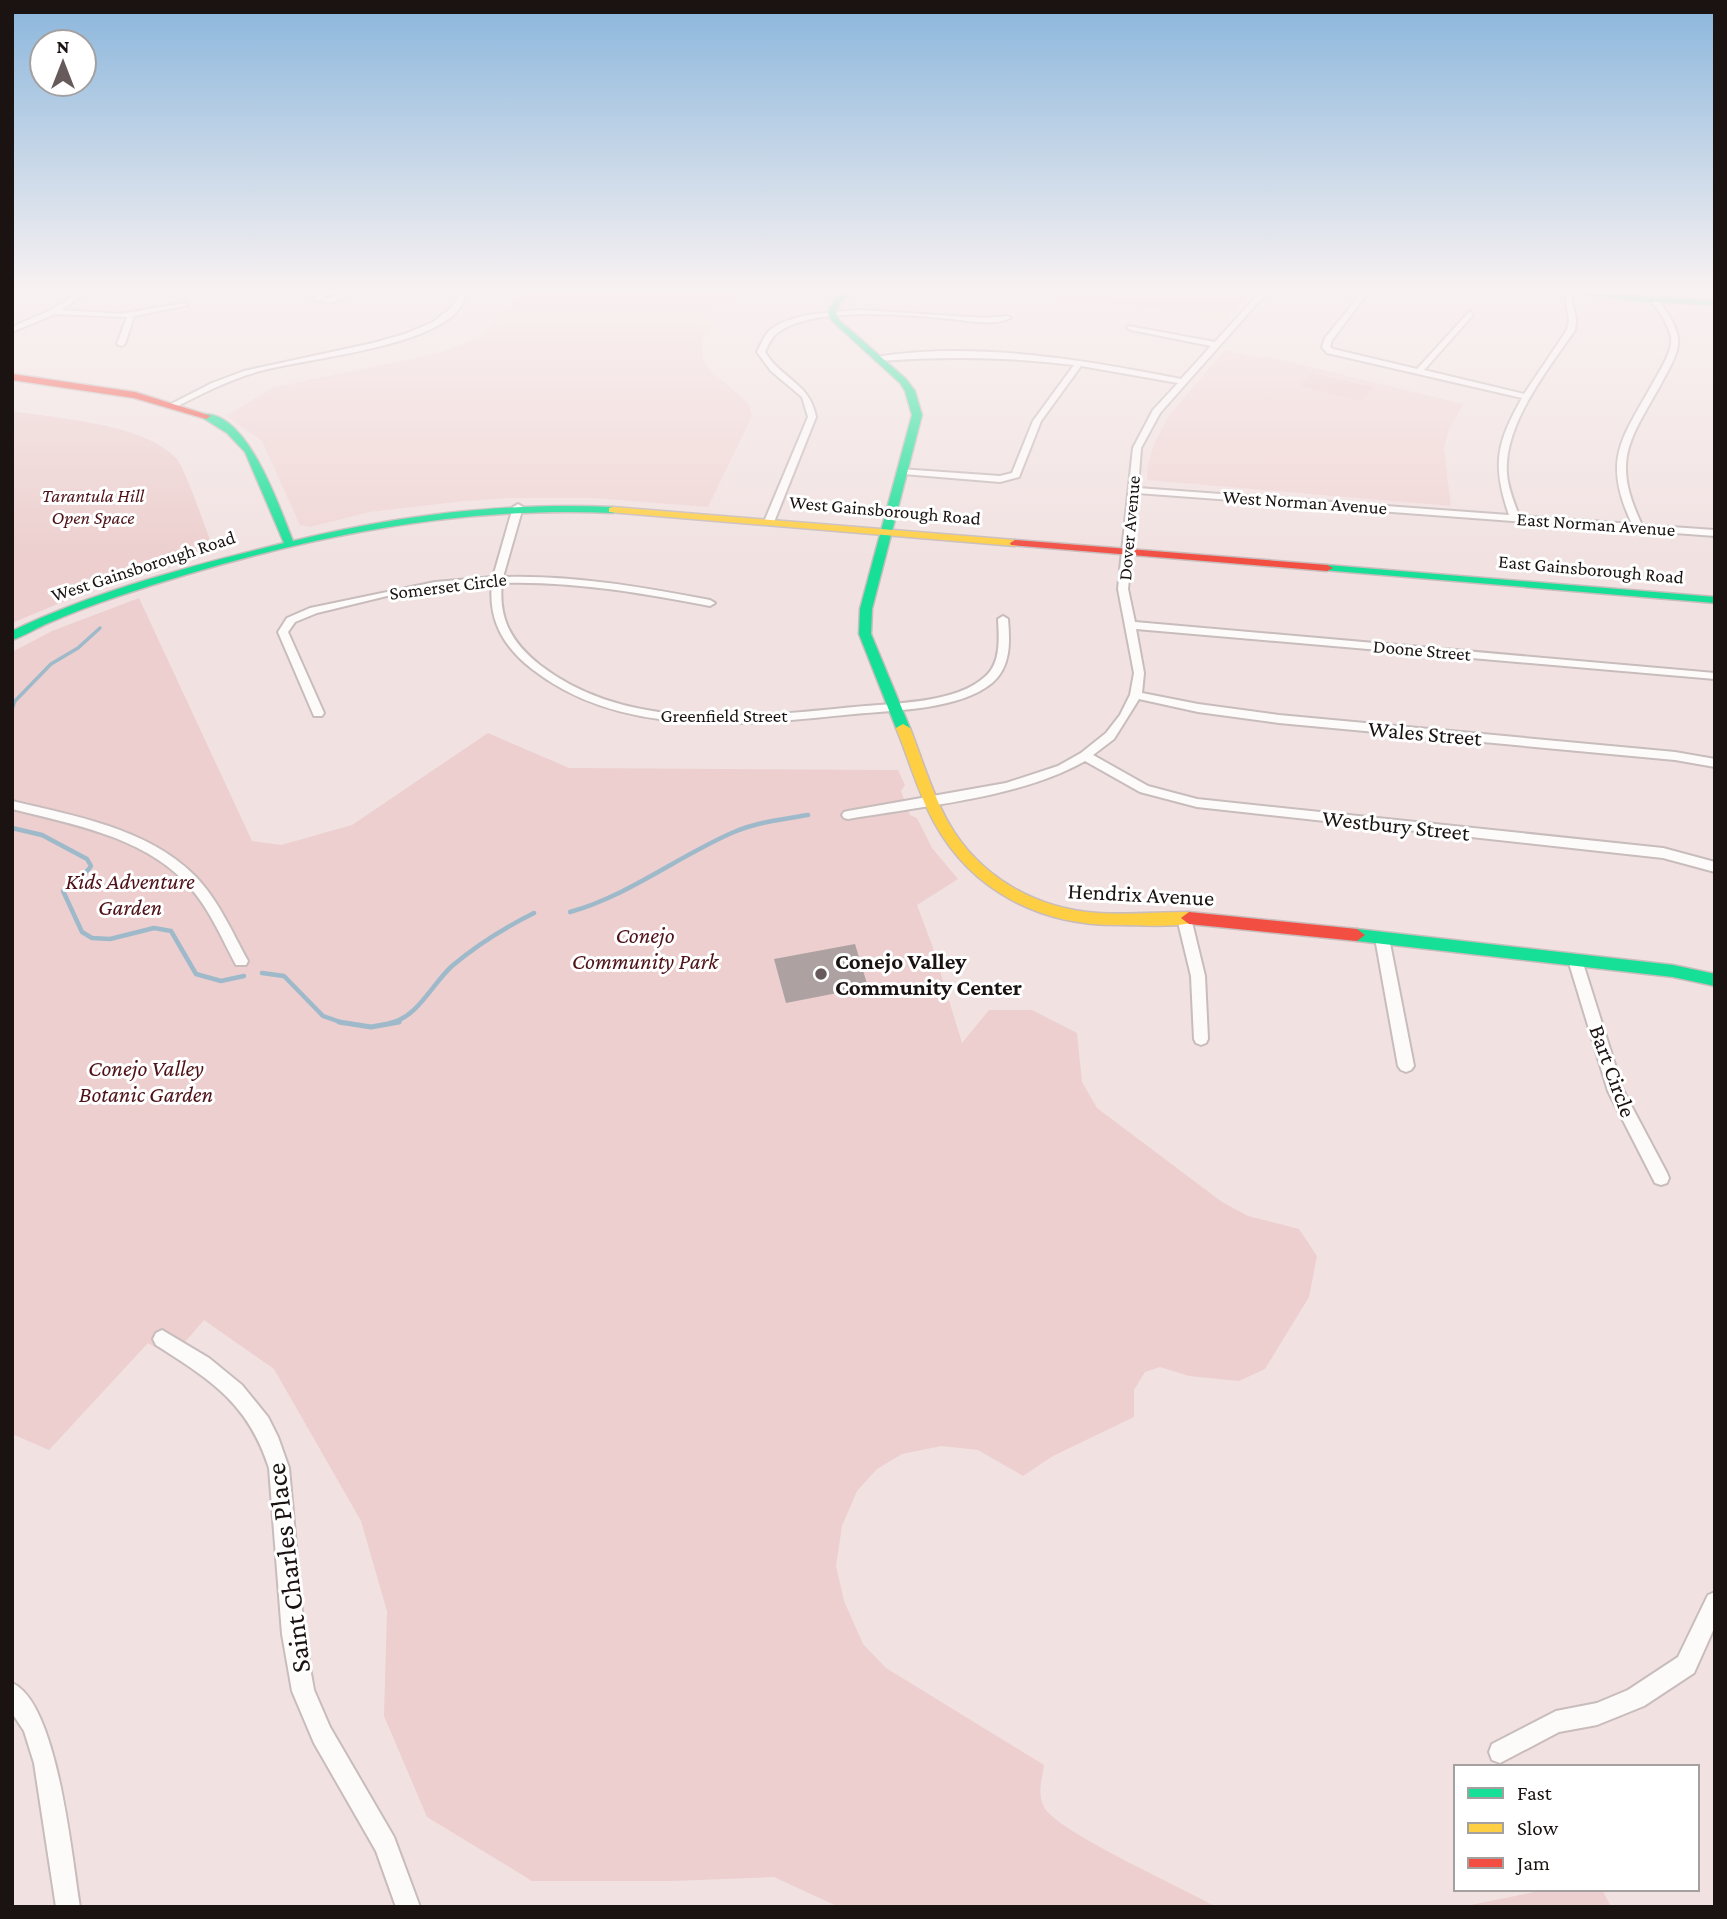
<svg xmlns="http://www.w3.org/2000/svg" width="1727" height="1919" font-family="'Crimson Pro',serif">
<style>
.built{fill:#f0d6d5}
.green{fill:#eccfce}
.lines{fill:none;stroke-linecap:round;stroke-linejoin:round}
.stream-far2{stroke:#9ebaca;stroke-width:3.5}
.stream-far1{stroke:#9ebaca;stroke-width:4.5}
.stream{stroke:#9ebaca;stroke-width:5}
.building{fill:#ada2a1}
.street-casing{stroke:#c8bcbc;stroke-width:4}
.fast-casing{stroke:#c8bcbc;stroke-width:3}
.slow-casing{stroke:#c8bcbc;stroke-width:3}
.jam-casing{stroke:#c8bcbc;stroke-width:3}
.street{fill:#fdfbfa;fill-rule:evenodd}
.fast{fill:#16e098;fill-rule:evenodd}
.slow{fill:#ffcf43;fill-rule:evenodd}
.jam{fill:#f24e42;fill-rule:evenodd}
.poi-dot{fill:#665b5a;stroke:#fff;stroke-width:2.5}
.labels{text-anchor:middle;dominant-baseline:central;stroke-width:6;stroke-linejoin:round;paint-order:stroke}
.far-park-label{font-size:19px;font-style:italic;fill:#4e1117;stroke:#fff}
.far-street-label{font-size:19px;fill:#1b1212;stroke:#fff}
.street-label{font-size:23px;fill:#1b1212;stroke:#fff}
.park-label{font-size:23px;font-style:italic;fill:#4e1117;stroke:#fff}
.poi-label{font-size:23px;font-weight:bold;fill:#1b1212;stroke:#fff;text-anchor:start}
.near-street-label{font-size:28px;fill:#1b1212;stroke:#fff}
</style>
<rect width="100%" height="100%" fill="#f1e2e1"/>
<g class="built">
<path d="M526,290H756L690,317L715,323L702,340L703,358L710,370L748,403L752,416L708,507L593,498H509L464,501L370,512L310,527L300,525L262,441L226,416L272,388L439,353L481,336Z"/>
<path d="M1225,350L1261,359L1264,356L1463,404L1448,432L1444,449L1451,506L1147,480L1148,463L1155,442L1168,417Z"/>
</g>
<g class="green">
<path d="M990,290H1254L1221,322L1169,310Z"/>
<path d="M1312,373L1373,387L1362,401L1299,386Z"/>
<path d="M12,411C59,419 142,423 176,458C185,467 208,536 215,553L91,590L12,623Z"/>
<path d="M139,598L252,841L281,845L352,825L488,733L569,768L898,770L905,785L901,791L910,815L917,818L932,848L958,879L917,905L932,945L962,1043L989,1010H1032L1077,1033L1082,1082L1097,1108L1222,1202L1248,1216L1299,1229L1317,1256L1309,1297L1265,1369L1239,1381L1189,1376L1160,1367L1145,1372L1134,1390V1417L1053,1456L1023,1476L978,1450L941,1446L902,1454L877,1469L857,1491L842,1526L836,1566L844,1601L863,1644L886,1668L1044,1765C1042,1779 1037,1794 1044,1807C1057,1832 1184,1888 1216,1907H839L774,1877L672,1881H532L427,1817L384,1716L387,1611L361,1521L274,1369L204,1320L172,1357L148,1343L49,1450L12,1434V652L52,631Z"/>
<path d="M1550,1889H1602L1611,1907H1461Z"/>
</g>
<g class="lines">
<path class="stream-far2" d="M12,709L15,701L51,664L78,648L100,628"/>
<g class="stream-far1">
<path d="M12,828L42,835L87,859L91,866L88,870L63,891L82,932L92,938L110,939L154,928L171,931L196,974L221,981L244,976"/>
<path d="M570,912C630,895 678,856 734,832C758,822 783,819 808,815"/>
<path d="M262,973L284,976L323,1016L343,1023"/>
<path d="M390,1023C417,1018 432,984 452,966C478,944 504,928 534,913"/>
</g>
<path class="stream" d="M339,1022L371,1027L399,1022"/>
</g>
<path class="building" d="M855,944L868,987L786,1003L774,959Z"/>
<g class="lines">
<defs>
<g id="street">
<path d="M83,290H90L61,310L120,314L184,303L188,305L134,316L125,344L121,346L117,344L127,317L55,314L12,332V327L51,310Z"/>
<path d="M331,290H341L321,298C335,300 345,289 358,290L330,303L312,299L318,294Z"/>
<path d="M462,290H468C465,296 463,304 459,309C428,348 308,358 260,371C231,379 203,393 176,407L169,405L212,383L244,371L373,343L405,334L433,322L452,307Z"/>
<path d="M1262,290H1269L1160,413L1141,448L1138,488L1509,515C1492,465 1496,444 1522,398L1327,353L1322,347L1325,338L1364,290H1370L1332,340L1330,347L1333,349L1417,369L1470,311L1473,315L1424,370L1524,394L1567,330L1569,320L1564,291L1570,290L1576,320L1575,330C1548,369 1503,425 1507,474C1508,488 1514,502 1519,516L1632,524C1602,460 1621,440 1653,383C1659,372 1669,357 1671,344C1673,329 1659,312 1651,300L1655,298L1659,300C1666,312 1680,329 1678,344C1677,357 1667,372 1661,384C1629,441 1611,460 1642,525L1715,530V536L1137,493L1128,589L1135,622L1715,673V679L1136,629L1144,673L1142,693L1198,704L1279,715L1675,752L1715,759V767L1675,760L1279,723L1198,712L1139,699L1114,739L1093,755L1148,786L1197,799L1663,848L1715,862V872L1663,858L1197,807L1140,792L1085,761C1020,798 922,806 848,819L844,818L842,815L844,812L848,811L1006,783L1058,766L1081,753L1106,733L1120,715L1130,695L1134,673L1118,589L1133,448L1153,410L1178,383L1081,366L1041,421L1019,477L1000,482L903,474L899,471L900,469L1000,476L1012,473L1033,421L1074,365C1009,357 944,356 879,361H876V357C973,341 1087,360 1181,379L1211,346L1131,330L1127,328L1128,326L1215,342Z"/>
<path d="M860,310L984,318L1007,316L1011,318C994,326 970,321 952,319C907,315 812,305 776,334C771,338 768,346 765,352C781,379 810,383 816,417L774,522L766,524L764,522L808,417L802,397L771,371L757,352C760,346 764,337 768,332C787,313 834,312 860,310Z"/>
<path d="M518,504L523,507L503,577C573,575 642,587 710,600L715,603L710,606C641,593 573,581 502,583C498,619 512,643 540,665C628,733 751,717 854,707C893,703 958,704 987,675C1001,661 999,637 998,619L1003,616L1008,619C1010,642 1011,667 992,683C959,710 895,710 854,714C748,725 621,739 532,669C503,646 488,620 492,583H480L387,596L317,613L295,622L288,632L324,713L322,716H314L278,632L287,618L310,608L435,582L493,577L513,507Z"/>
<path d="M12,801C74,816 147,828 194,875C218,899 232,932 248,961L246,965H236C221,937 208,905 185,882C141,836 71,824 12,809Z"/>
<path d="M1184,913L1191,918L1205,976L1208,1039L1206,1043L1201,1045L1196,1043L1194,1039L1191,976L1177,918Z"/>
<path d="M1382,933L1389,938L1414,1066L1411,1070L1406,1072L1401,1070L1398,1066L1375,938Z"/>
<path d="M1575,955L1580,956L1582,960L1623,1090L1667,1173L1669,1178L1667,1183L1661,1185L1655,1183L1608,1091L1568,960L1570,956Z"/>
<path d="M162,1330L209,1358L242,1385L268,1417L278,1437L289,1468L304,1634L314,1690L330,1727L394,1837L420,1907H396L376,1851L314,1743L292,1691L282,1634L269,1468C248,1403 211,1380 156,1345L153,1339L156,1333Z"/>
<path d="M1715,1592V1626L1694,1673L1644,1706L1597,1725L1559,1732L1500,1763L1492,1760L1489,1752L1492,1744L1556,1711L1597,1703L1628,1690L1678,1657L1708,1595Z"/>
<path d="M12,1683C58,1702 72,1860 80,1907H56L34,1763L24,1731L12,1713Z"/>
</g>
<g id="fast">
<path d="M847,290H855L840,303L836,313L839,320L906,379L915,391L922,415L872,609L871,634L910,728L903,732L896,728L859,634L860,609L912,415L905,391L900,383L832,321L828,313L834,300Z"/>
<path d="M1558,290L1715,301V305L1634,301Z"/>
<path d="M203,414C248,411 279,507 293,541C399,515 504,502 613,507L618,510L613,513C444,505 276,543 116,597C92,605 69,614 46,624C35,629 24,636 12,640V631C98,590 191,566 284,543L245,452L227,433L203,418Z"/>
<path d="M1327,565L1715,597V603L1323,570L1321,568Z"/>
<path d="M1357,929L1673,965L1715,974V986L1673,977L1357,941L1349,935Z"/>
</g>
<g id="slow">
<path d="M613,507L1015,540L1020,543L1015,546L609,512V508Z"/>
<path d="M903,724L910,728C922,759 932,793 948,822C979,877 1036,909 1098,913C1128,915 1159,912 1189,912L1197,918L1194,922C1175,928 1141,925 1120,925C1042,926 972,892 934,822C918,793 909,759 896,728Z"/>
</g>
<g id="jam">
<path d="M12,374L135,392L211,416L206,419L134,398L12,380Z"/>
<path d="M1015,540L1327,565L1333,568L1327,571L1011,545L1010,543Z"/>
<path d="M1189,912L1357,929L1365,935L1357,941L1189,924L1181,918Z"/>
</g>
</defs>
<use href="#street" class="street-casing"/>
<use href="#fast" class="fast-casing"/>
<use href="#slow" class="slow-casing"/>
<use href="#jam" class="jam-casing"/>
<use href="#street" class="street"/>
<use href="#fast" class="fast"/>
<use href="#slow" class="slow"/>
<use href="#jam" class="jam"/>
</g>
<linearGradient id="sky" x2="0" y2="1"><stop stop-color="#8ab6dc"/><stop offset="0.52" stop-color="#f9f2f2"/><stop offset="1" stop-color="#f9f2f2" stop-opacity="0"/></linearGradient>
<rect width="1727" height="558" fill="url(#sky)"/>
<circle class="poi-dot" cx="821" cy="974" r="7"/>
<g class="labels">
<g class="far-park-label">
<text x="93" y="495">Tarantula Hill<tspan x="93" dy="22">Open Space</tspan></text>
</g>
<g class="far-street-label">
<text transform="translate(1305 502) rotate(4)">West Norman Avenue</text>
<text transform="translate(885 510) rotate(5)">West Gainsborough Road</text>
<text transform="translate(1596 524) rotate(4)">East Norman Avenue</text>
<text transform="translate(1129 528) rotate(-85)">Dover Avenue</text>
<text transform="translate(143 566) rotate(-18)">West Gainsborough Road</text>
<text transform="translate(1591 569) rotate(5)">East Gainsborough Road</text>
<text transform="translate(448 586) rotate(-7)">Somerset Circle</text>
<text transform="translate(1422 650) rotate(5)">Doone Street</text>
<text x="724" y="715">Greenfield Street</text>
</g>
<g class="street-label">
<text transform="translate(1425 733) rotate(5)">Wales Street</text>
<text transform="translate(1396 825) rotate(6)">Westbury Street</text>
<text transform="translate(1141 894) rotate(3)">Hendrix Avenue</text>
<text transform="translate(1613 1071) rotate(70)">Bart Circle</text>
</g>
<g class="park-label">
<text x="130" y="881">Kids Adventure<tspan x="130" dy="26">Garden</tspan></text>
<text x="645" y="935">Conejo<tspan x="645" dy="26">Community Park</tspan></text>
<text x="146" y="1068">Conejo Valley<tspan x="146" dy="26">Botanic Garden</tspan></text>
</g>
<g class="poi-label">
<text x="835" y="961">Conejo Valley<tspan x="835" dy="26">Community Center</tspan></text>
</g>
<g class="near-street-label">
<text transform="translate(288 1568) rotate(-97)">Saint Charles Place</text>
</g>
</g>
<rect width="1727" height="1919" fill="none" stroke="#1b1212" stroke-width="28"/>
<rect x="1454" y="1765" width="245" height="126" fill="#ffffff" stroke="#a4a0a0" stroke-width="2"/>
<rect x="1468" y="1788" width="35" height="10" fill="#16e098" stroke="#a4a0a0" stroke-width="2"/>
<text x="1517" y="1800" font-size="21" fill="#1b1212">Fast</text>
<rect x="1468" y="1823" width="35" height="10" fill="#ffcf43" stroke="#a4a0a0" stroke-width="2"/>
<text x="1517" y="1835" font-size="21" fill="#1b1212">Slow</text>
<rect x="1468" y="1858" width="35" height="10" fill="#f24e42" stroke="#a4a0a0" stroke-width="2"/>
<text x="1517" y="1870" font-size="21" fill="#1b1212">Jam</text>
<g transform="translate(63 63)"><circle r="33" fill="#ffffff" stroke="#a4a0a0" stroke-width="2"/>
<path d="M0-5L12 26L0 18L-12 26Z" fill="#665b5a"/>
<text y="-10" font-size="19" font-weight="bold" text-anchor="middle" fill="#1b1212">N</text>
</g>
</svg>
